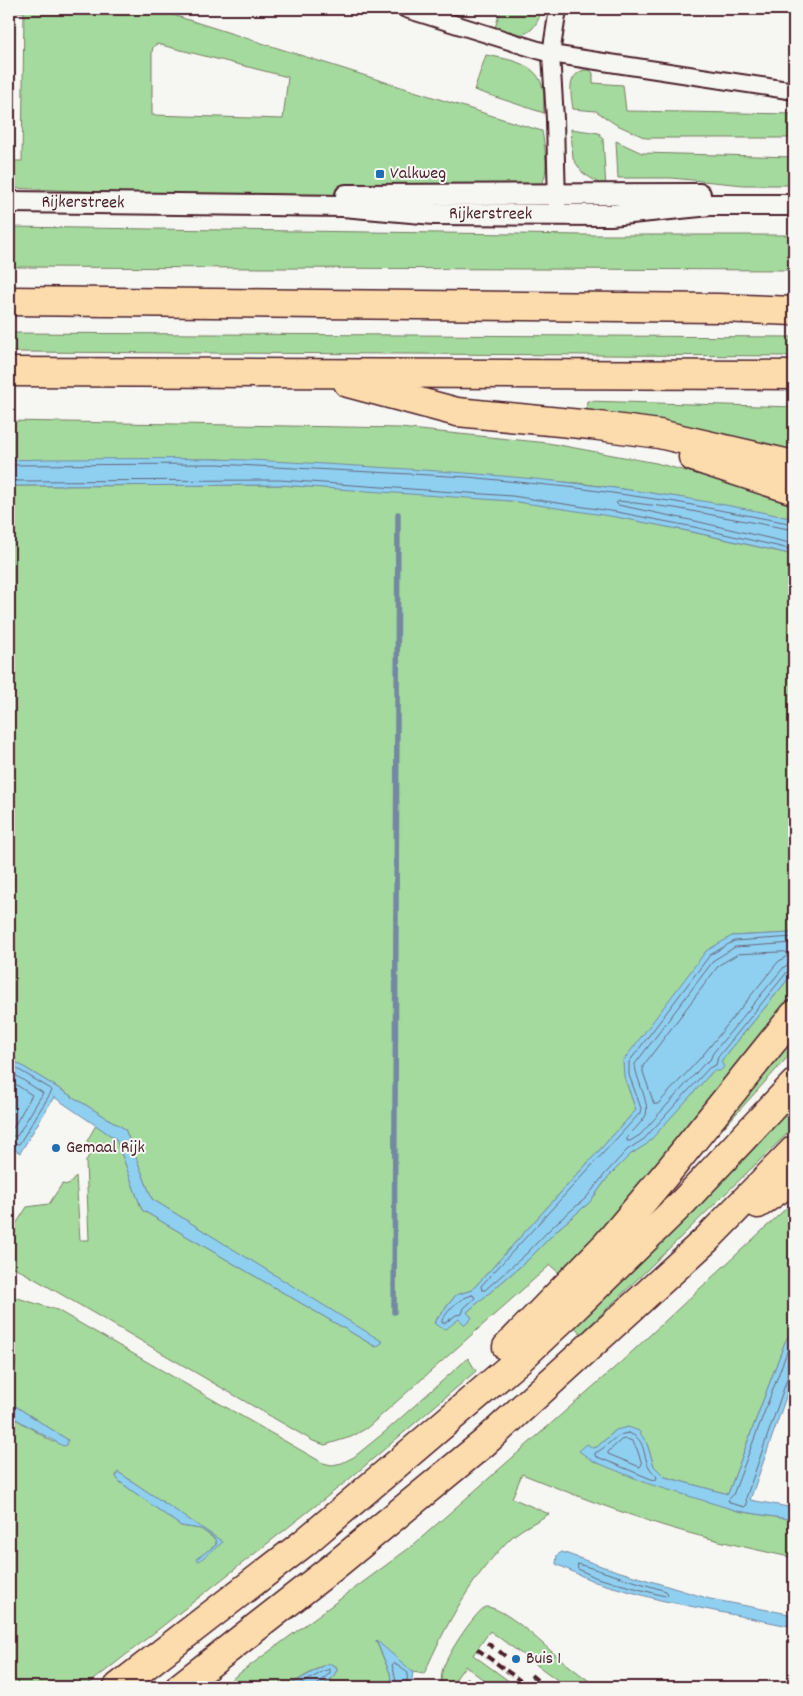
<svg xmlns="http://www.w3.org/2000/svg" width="803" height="1696" font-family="Dekko,sans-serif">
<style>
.green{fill:#a4da9d;stroke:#777c64;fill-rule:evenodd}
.water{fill:#8fd0f1;stroke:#7389a2}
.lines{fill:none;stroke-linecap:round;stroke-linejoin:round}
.shore{stroke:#66667a;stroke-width:1}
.stream{stroke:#7389a2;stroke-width:5.5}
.minor-casing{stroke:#4a1f2b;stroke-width:20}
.tertiary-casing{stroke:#4a1f2b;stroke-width:24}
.motorway-casing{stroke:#4a1f2b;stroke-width:31}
.minor{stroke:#f6f6f2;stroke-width:16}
.tertiary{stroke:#f6f6f2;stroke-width:20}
.motorway{stroke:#fcdcac;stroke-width:28}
.rail{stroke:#4a1f2b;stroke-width:4;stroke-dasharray:8 4;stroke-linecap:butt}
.poi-dot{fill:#1f6fb2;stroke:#f6f6f2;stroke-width:2}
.labels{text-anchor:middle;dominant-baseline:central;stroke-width:4;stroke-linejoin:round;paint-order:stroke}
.poi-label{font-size:18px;fill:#4a1f2b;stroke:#f6f6f2;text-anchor:start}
.street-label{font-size:18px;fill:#4a1f2b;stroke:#f6f6f2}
</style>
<rect width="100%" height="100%" fill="#f6f6f2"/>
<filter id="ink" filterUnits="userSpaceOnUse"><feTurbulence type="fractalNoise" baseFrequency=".02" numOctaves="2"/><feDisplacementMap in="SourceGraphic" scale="10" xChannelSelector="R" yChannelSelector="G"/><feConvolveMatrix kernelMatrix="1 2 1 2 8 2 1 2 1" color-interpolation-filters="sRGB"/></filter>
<g filter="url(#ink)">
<g class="green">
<path d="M9,9H154L512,122L542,131C544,143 551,179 539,186C532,190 522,192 515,194L187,195L9,188V161H22L24,12H9ZM157,44L288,77L283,119L152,115V52L153,47Z"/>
<path d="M501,9H542C533,40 520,36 494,31Z"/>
<path d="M486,55C506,59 535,62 542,85C545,93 543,104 544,113L474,90Z"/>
<path d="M584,70H590L593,73V83L623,85L626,111L794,114V138H646L615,124L596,111L573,109C571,94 566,76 584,70Z"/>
<path d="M571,129L599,133L603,139L606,188L583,173L573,159Z"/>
<path d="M616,141L642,153L794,157V185H744L671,178H618Z"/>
<path d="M9,227L584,235H794V270L9,267Z"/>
<path d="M9,333L794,337V356L9,352Z"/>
<path d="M587,401L794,407V455L586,412Z"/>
<path d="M9,421L400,428L548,443L656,463L794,500V519L677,497L578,483L217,459L9,460Z"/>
<path d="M280,485C357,490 434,493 511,501C607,511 701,534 794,555V929L792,933L732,936L624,1076L636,1110L472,1290L456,1295L434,1322L459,1319L465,1325L472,1318L467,1312L530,1258L558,1229L590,1202L608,1177L631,1154L647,1143L713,1071L794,972V1003L645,1188L561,1275L550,1265L367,1428L351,1437L325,1445L313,1441L16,1268L9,1266V1235L27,1207L49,1204L62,1184L69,1185L76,1176L80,1240H89L86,1161L94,1146L87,1141L96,1125L116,1139L142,1210L376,1347L382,1342L152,1199L125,1129L9,1058V486Z"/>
<path d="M794,1022V1050L677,1179Z"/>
<path d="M794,1104V1127L581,1334L575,1327L700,1205Z"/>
<path d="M794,1201V1327L785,1342L728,1494L665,1477L654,1466L647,1444L616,1430L597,1447L580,1451L738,1511L794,1520V1558C744,1547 693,1536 643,1519C602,1506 562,1490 522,1474L512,1498L549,1514C538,1521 524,1527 513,1536C473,1574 446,1624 424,1674L413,1672L376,1641L390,1673L392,1687H321L332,1679L337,1670L336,1666H322L286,1687H221L412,1546L621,1362Z"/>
<path d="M11,1296L57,1310L323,1463L332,1465L342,1463L354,1457L386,1431L468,1358L476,1371L347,1481L85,1687H9V1415L53,1442L68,1440L9,1402V1369H15L16,1357H9V1302ZM118,1472L222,1542L197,1559L216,1545V1540L201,1529L181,1526L120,1482L116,1476Z"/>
<path d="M485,1607C504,1606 542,1644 557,1656C570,1667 584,1677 597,1687H567L490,1631L473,1655L517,1687H493L465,1666L450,1687H442C441,1682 441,1677 442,1672C445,1657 473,1615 485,1607Z"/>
</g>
<g class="water">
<path d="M49,459C104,459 160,458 215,459C268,460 321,464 374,467C515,475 656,488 794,519V555L693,532L616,517L511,501L280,485L9,486V460Z"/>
<path d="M794,929V972L721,1061L724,1067L720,1071H713L647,1144L631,1154L608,1177L590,1202L558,1229L530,1258L467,1312L472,1318L465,1325L459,1319L446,1329L439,1327L434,1323L456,1295L472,1290L636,1110L624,1076L623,1061L706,951L732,936L791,933Z"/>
<path d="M9,1058L125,1129L152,1199L383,1342L376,1347L142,1210L116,1139L54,1097L20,1153L9,1146Z"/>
<path d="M794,1327V1374L750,1500L794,1508V1520L738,1511L649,1484L593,1461L579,1451L587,1444L593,1448L597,1447L616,1430L628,1427L639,1431L647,1444L654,1466L665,1477L728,1494L785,1342Z"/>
<path d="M9,1402L68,1440L67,1445L63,1446L9,1415Z"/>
<path d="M118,1472L223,1542L199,1561L196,1559L216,1545L217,1542L213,1537L201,1529L181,1526L120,1482L116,1477Z"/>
<path d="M562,1552L604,1567L710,1599L794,1615V1627L660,1600L595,1582L556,1564L557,1555Z"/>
<path d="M376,1640L413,1672L411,1687H392L390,1673Z"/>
<path d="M327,1664C332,1663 335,1665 337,1670C327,1692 306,1687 286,1687Z"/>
</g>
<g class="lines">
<g class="shore">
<path d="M9,465L217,464L468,477L577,488L676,502L794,524"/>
<path d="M9,481L280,480L512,496L617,512L694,527L794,550"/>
<path d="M794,530L675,508L619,501L616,503L618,505L695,521L794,544"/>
<path d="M794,937L734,941L710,955L629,1062V1075L641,1108L640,1113L481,1286L482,1290H485L526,1254L554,1225L586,1198L605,1174L627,1150L644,1139L709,1068L716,1065L718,1057L788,971L794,969"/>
<path d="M794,943L735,947L714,960L635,1064C635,1078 652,1106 645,1117C640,1124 633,1131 627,1137V1141H630L640,1135L704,1064L710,1060L713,1053L784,967L789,964L794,963"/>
<path d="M785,952L787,953V956L778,962L703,1055L658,1104H654L643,1072V1066L719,965L738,954Z"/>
<path d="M9,1064L51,1089L52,1091L19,1144L9,1142"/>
<path d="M9,1071L43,1093L17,1136H9"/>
<path d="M9,1080L32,1095L13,1128L9,1129"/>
<path d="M472,1295L474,1296L475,1298L464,1308L462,1314L456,1315L445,1323H442V1320C451,1307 457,1300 472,1295Z"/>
<path d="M794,1337L790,1344L733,1495L728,1500L730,1503L744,1507L747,1505L746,1498L787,1379L790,1376L794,1375"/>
<path d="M628,1433C646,1438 642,1453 649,1467C651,1471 655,1474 657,1477L656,1480L651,1479L595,1456V1453C609,1447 612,1435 628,1433Z"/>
<path d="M627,1439L632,1441L637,1449L642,1464L640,1467L608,1454V1452L621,1440Z"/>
<path d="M578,1564L666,1591L668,1594L666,1596L661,1595L597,1578L578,1569Z"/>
<path d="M296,1687L324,1671L330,1669V1673L319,1682L318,1687"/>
<path d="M397,1687L394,1672L392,1665L394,1663L408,1673L406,1687"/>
</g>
<path class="stream" d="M394,1312L398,514"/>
<defs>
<g id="minor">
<path d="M406,9L551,54L794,91"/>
<path d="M557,206L555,119L551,54L558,9"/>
</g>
<g id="tertiary">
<path d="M346,195L700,194"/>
<path id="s1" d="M9,202L343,206L434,214L611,215L710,205H794"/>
</g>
<g id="motorway">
<path d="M9,301L719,308L794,311"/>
<path d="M9,372L794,375"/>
<path d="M348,383L457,412L591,425L659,434L794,465"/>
<path d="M693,457L794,490"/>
<path d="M758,1204L794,1179"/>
<path d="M507,1347L607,1244L671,1168L794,1015"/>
<path d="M118,1687L304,1543L520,1359L572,1310L684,1201L794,1084"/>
<path d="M180,1687L332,1568L484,1443L707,1239L794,1150"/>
</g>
</defs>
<use href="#minor" class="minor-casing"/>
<use href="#tertiary" class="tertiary-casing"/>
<use href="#motorway" class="motorway-casing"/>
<use href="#minor" class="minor"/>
<use href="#tertiary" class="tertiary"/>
<use href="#motorway" class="motorway"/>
<g class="rail">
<path d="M487,1643L494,1648"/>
<path d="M477,1649L529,1687"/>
<path d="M499,1651L505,1656"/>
<path d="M531,1675L537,1680"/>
<path d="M466,1679L472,1683"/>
<path d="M543,1684L548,1687"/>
</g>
</g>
</g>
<g class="poi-dot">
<rect x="375" y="169" width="10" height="10" rx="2.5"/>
<circle cx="56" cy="1148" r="5"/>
<circle cx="516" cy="1659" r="5"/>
</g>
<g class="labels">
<g class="poi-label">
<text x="390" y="174">Valkweg</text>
<text x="66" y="1148">Gemaal Rijk</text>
<text x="526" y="1659">Buis 1</text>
</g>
<g class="street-label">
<text stroke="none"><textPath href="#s1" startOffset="74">Rijkerstreek</textPath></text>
<text stroke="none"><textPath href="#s1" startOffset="482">Rijkerstreek</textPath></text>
</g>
</g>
<rect width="803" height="1696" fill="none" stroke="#f6f6f2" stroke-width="30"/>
<rect x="15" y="15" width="773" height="1666" fill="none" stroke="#4a1f2b" stroke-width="2" filter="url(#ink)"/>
</svg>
